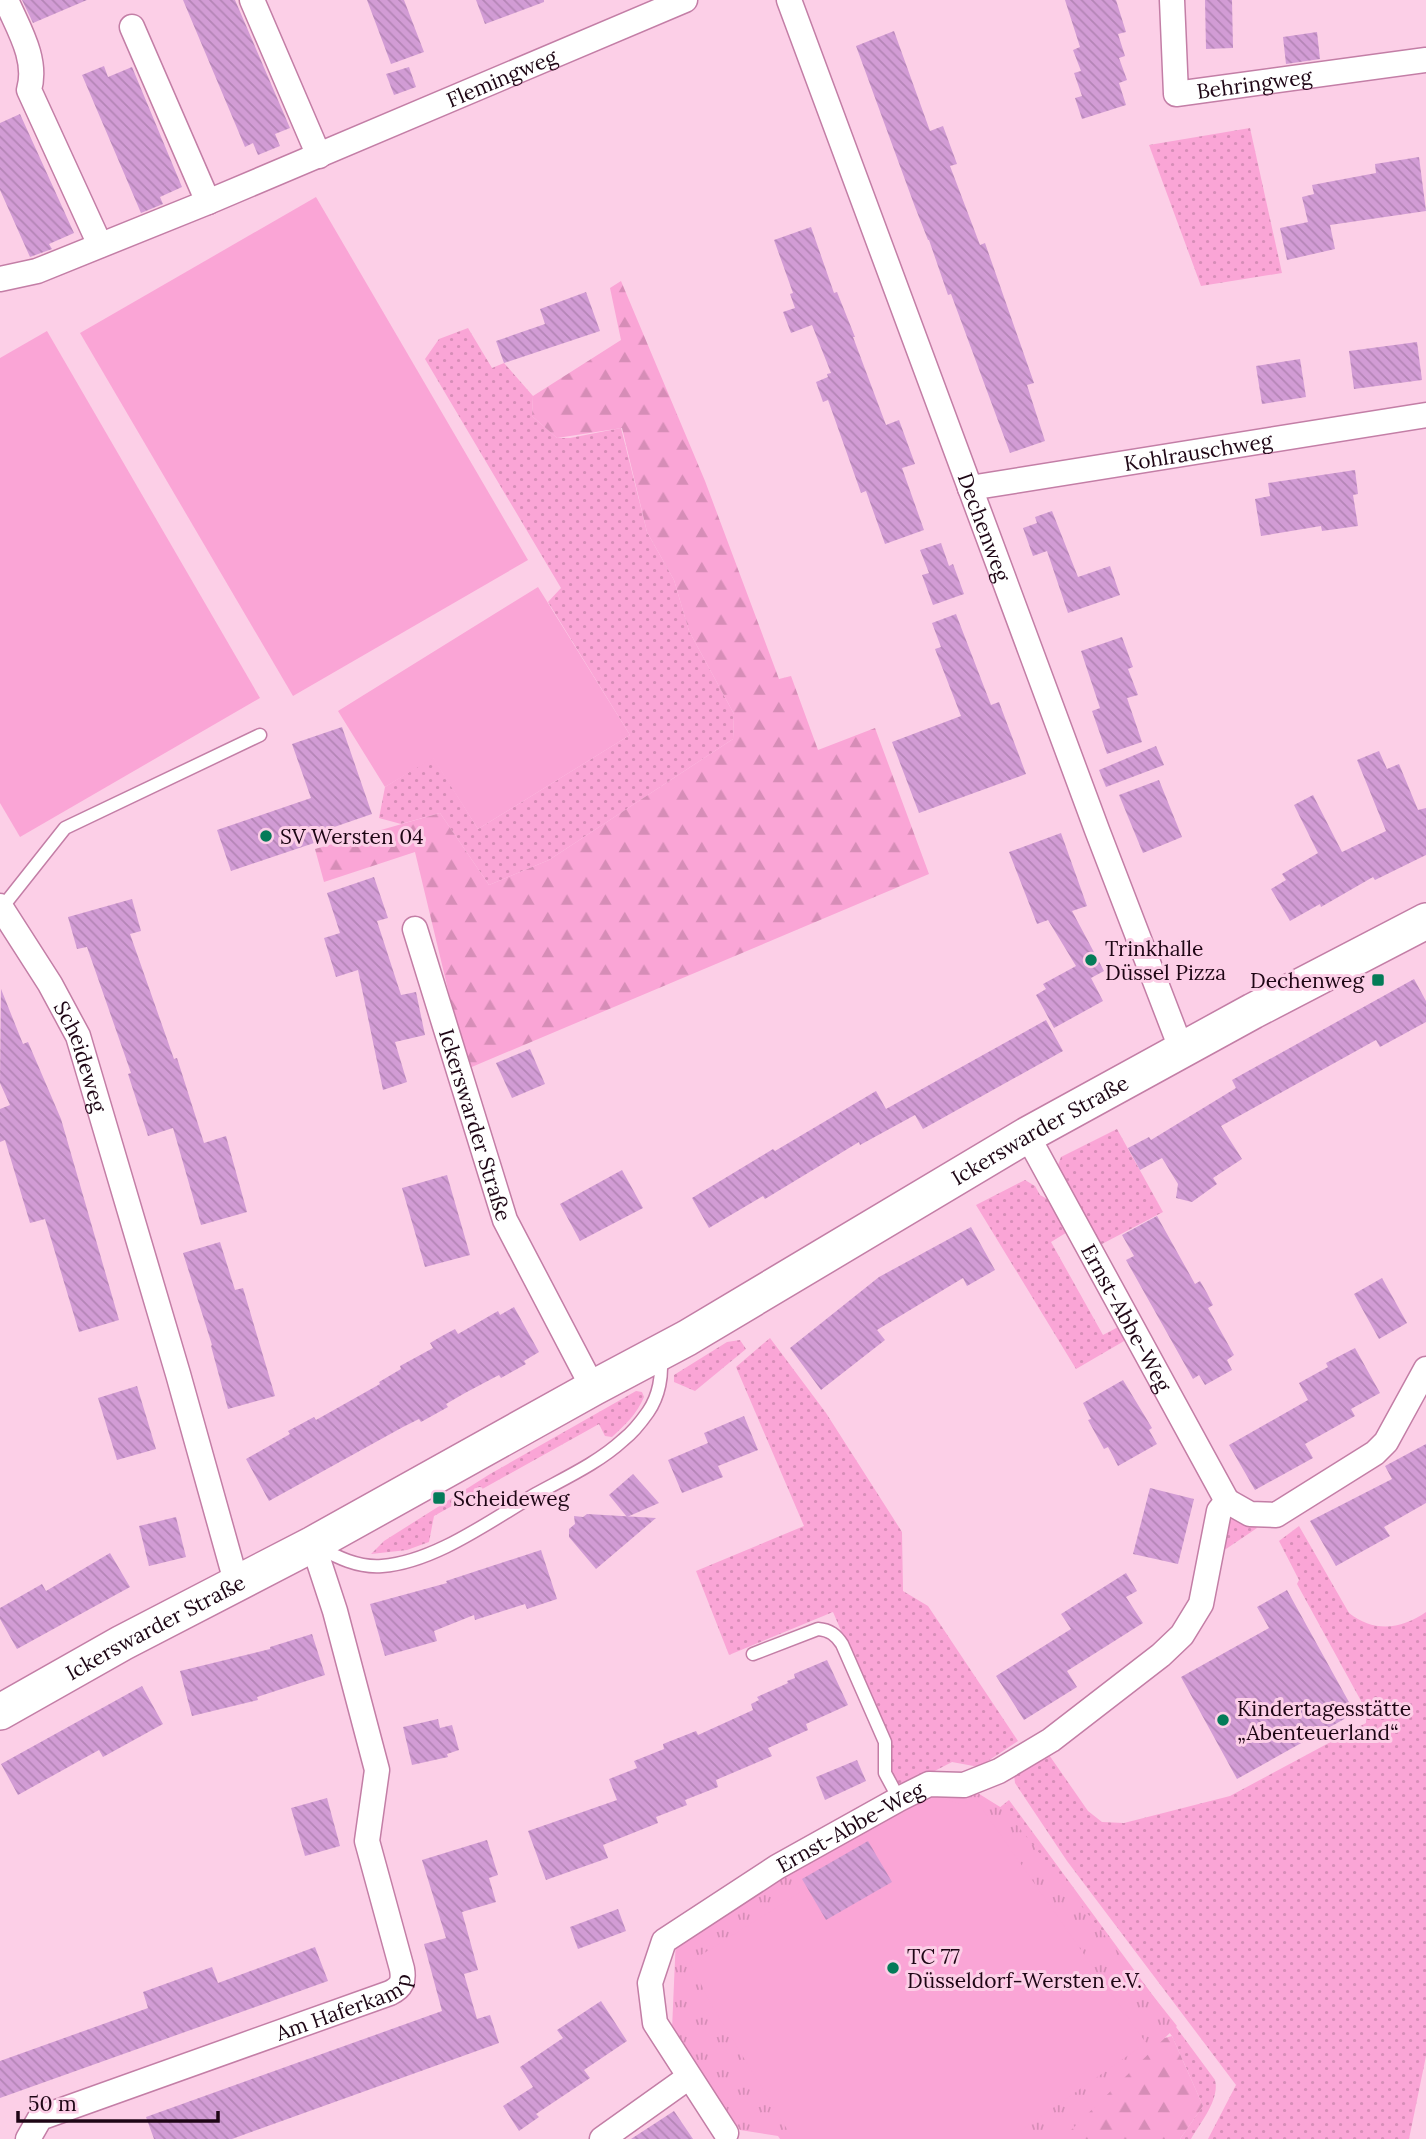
<svg xmlns="http://www.w3.org/2000/svg" width="1426" height="2139" font-family="Lora,serif">
<style>
.grass{fill:url(#grass-dots)}
.forest{fill:url(#forest-firs)}
.park{fill:url(#park-tufts)}
.pitch{fill:#faa5d6}
.building{fill:url(#building-back-hatch)}
.lines{fill:none;stroke-linecap:round;stroke-linejoin:round}
.lane-casing{stroke:#c37ea6;stroke-width:15}
.street-casing{stroke:#c37ea6;stroke-width:27}
.secondary-casing{stroke:#c37ea6;stroke-width:38}
.lane{stroke:#fff;stroke-width:12}
.street{stroke:#fff;stroke-width:24}
.secondary{stroke:#fff;stroke-width:35}
.poi-dot{fill:#047b58;stroke:#fccfe7;stroke-width:2.5}
.labels{text-anchor:middle;dominant-baseline:central;stroke-width:6;stroke-linejoin:round;paint-order:stroke}
.street-label{font-size:21px;fill:#1e0615;stroke:#fccfe7}
.poi-label{font-size:21px;fill:#1e0615;stroke:#fccfe7;text-anchor:start}
</style>
<defs>
<pattern id="grass-dots" width="8" height="8" patternUnits="userSpaceOnUse" patternTransform="scale(1.75)"><rect width="8" height="8" fill="#faa5d6"/><path d="M2 2h.1M6 6h.1" fill="none" stroke="#d68db7" stroke-width="1.8" stroke-linecap="round"/></pattern>
<pattern id="forest-firs" width="22" height="20" patternUnits="userSpaceOnUse" patternTransform="scale(1.75)"><rect width="22" height="20" fill="#faa5d6"/><path d="M5 1l3.5 6h-7zM16 11l3.5 6h-7z" fill="#d68db7"/></pattern>
<pattern id="park-tufts" width="24" height="20" patternUnits="userSpaceOnUse" patternTransform="scale(1.75)"><rect width="24" height="20" fill="#faa5d6"/><path d="M3 7l-1-3M5 7V3M7 7l1-3M15 17l-1-3M17 17v-4M19 17l1-3" fill="none" stroke="#d68db7"/></pattern>
<pattern id="building-back-hatch" width="6" height="6" patternUnits="userSpaceOnUse" patternTransform="scale(1.75)"><rect width="6" height="6" fill="#d29cd5"/><path d="M-1 5l2 2M0 0l6 6M5-1l2 2" fill="none" stroke="#b485b6"/></pattern>
</defs>
<rect width="100%" height="100%" fill="#fccfe7"/>
<g class="grass">
<path d="M1250,128L1282,273L1201,286L1149,145Z"/>
<path d="M468,328L492,368L504,363L533,396L532,416L557,438H570L621,428L647,532L674,580L689,631L734,714L733,739L549,860L489,885L440,813L401,824L379,818L385,787L433,757L478,829L630,735L548,602L561,588L425,359L439,339Z"/>
<path d="M1117,1129L1163,1212L1100,1245L1061,1175L1058,1165L1061,1157Z"/>
<path d="M1025,1180L1035,1186L1040,1195L1051,1201L1069,1231L1051,1242L1103,1335L1122,1325L1131,1337L1076,1369L976,1205Z"/>
<path d="M770,1338L826,1413L902,1532L903,1591L928,1606L1018,1741L979,1767L952,1762L900,1789L889,1768L885,1733L833,1612L729,1655L696,1571L804,1526L736,1367Z"/>
<path d="M740,1340L746,1349L695,1391L674,1382V1375L727,1342Z"/>
<path d="M636,1391L642,1392L644,1397C637,1414 625,1425 612,1437L605,1436L599,1424L434,1516L429,1542L407,1550L371,1554L384,1541L490,1474Z"/>
<path d="M1231,1518L1253,1523L1257,1528L1226,1549L1223,1547L1227,1519Z"/>
<path d="M1299,1526L1349,1613C1374,1633 1402,1629 1426,1612V2056L1409,2139H1208L1236,2085L1067,1861L1015,1783L1014,1774L1047,1752L1088,1811L1102,1822L1124,1823L1230,1796L1366,1723V1710L1297,1584L1299,1580L1279,1541Z"/>
<path d="M1009,1800L1215,2080C1220,2099 1201,2122 1191,2139H1180L1203,2106L1172,2036L1017,1835L988,1817Z"/>
</g>
<g class="forest">
<path d="M621,281L705,481L779,679L791,676L818,750L875,728L929,874L467,1069L415,852L324,882L315,849L440,813L489,885L549,860L733,739L734,714L689,631L674,580L647,532L622,428L557,438L532,416L533,396L621,340L610,288Z"/>
<path d="M1172,2036L1203,2106L1180,2139H1024L1146,2043Z"/>
</g>
<path class="park" d="M968,1787L1005,1810L1177,2026L1062,2139H780L778,2136L740,2130L672,2029L676,1937L931,1788Z"/>
<g class="pitch">
<path d="M316,197L528,560L293,696L80,333Z"/>
<path d="M47,331L260,698L20,837L0,803V358Z"/>
<path d="M538,587L630,735L478,829L433,758L385,787L338,711Z"/>
<path d="M931,1794L964,1805L974,1797L1146,2043L1020,2131L1024,2139H793L711,2004L690,1962L801,1892L792,1878L796,1867Z"/>
</g>
<g class="building">
<path d="M22,0H87L33,23Z"/>
<path d="M183,0H235L290,128L275,134L280,146L258,155L253,143L245,147Z"/>
<path d="M367,0H404L424,52L391,64Z"/>
<path d="M476,0H544V2L485,24Z"/>
<path d="M1065,0H1116L1126,32L1118,34L1125,56L1119,58L1127,80L1119,83L1126,105L1082,119L1075,98L1082,96L1074,73L1081,71L1073,50L1080,47Z"/>
<path d="M1205,0H1232L1233,48L1206,49Z"/>
<path d="M894,31L930,131L943,126L957,164L950,166L980,245L985,243L1034,383L1027,385L1045,441L1010,453L951,294L948,295L929,240H928L915,207L856,46Z"/>
<path d="M1317,32L1320,59L1286,64L1283,37Z"/>
<path d="M104,66L108,77L132,67L182,187L160,197L163,204L141,213L82,75Z"/>
<path d="M409,67L416,87L394,95L386,74Z"/>
<path d="M20,114L74,233L49,244L52,249L30,257L0,190V123Z"/>
<path d="M1419,157L1426,211L1330,225L1335,249L1287,260L1280,228L1308,222L1302,197L1314,194L1312,185L1376,173L1375,164Z"/>
<path d="M811,227L834,293L837,292L855,337H853L886,425L899,420L915,464L902,468L924,530L885,544L866,491L861,493L828,400L823,402L816,382L828,377L827,374L831,373L812,325L791,333L783,312L795,308L790,294L793,293L774,240Z"/>
<path d="M586,292L600,331L504,363L496,341L545,324L540,309Z"/>
<path d="M1417,342L1422,380L1354,389L1349,351Z"/>
<path d="M1300,359L1306,397L1262,404L1256,366Z"/>
<path d="M1355,470L1358,494L1353,495L1358,526L1322,531L1321,526L1261,536L1255,499L1270,496L1268,483Z"/>
<path d="M1052,511L1078,577L1110,566L1120,595L1068,613L1047,551L1033,556L1023,528L1037,523L1035,517Z"/>
<path d="M941,543L949,566L953,564L964,594L933,605L922,575L929,573L920,550Z"/>
<path d="M956,614L991,705L999,702L1026,774L919,813L892,742L961,716L935,649L941,647L932,623Z"/>
<path d="M1122,637L1133,667L1128,669L1138,695L1127,698L1142,742L1107,754L1092,711L1100,708L1081,651Z"/>
<path d="M342,727L372,814L311,835L314,843L231,871L217,830L311,798L292,744Z"/>
<path d="M1156,746L1164,765L1106,787L1099,770Z"/>
<path d="M1379,751L1387,769L1399,764L1418,810L1426,808V855L1375,880L1373,877L1321,907L1320,904L1290,921L1271,889L1286,880L1282,874L1318,853L1294,805L1313,795L1342,852L1386,831L1357,760Z"/>
<path d="M1159,780L1182,837L1143,853L1119,795Z"/>
<path d="M1061,833L1087,906L1072,911L1104,971L1091,978L1103,1001L1054,1028L1036,995L1046,989L1043,984L1076,966L1048,920L1037,924L1009,852Z"/>
<path d="M374,877L388,918L377,921L401,995L416,992L425,1035L395,1042L407,1082L383,1090L358,970L336,977L324,938L340,933L327,893Z"/>
<path d="M132,899L141,931L130,934L174,1059L177,1058L204,1143L226,1136L247,1212L201,1225L173,1128L148,1136L128,1074L131,1073L87,947L77,949L68,917Z"/>
<path d="M1414,979L1426,1001V1022L1380,1047L1376,1040L1221,1126L1242,1159L1213,1178L1217,1184L1192,1202L1176,1198L1178,1184L1162,1158L1140,1170L1128,1148L1149,1137L1151,1140L1236,1088L1232,1080Z"/>
<path d="M1,989L23,1044L28,1042L61,1119L119,1320L79,1332L45,1219L30,1223L5,1140L0,1142V1109L10,1105L0,1083Z"/>
<path d="M1046,1020L1063,1051L923,1129L915,1115L860,1145L859,1142L765,1199L763,1196L709,1228L692,1198L773,1149L775,1151L876,1091L886,1109Z"/>
<path d="M530,1049L545,1084L512,1098L496,1063Z"/>
<path d="M622,1170L643,1208L580,1241L560,1204Z"/>
<path d="M447,1175L470,1255L425,1267L402,1188Z"/>
<path d="M1157,1216L1195,1284L1200,1281L1207,1293L1213,1305L1208,1308L1234,1355L1227,1360L1232,1370L1205,1385L1199,1375L1193,1379L1126,1260L1134,1256L1122,1235Z"/>
<path d="M971,1227L995,1270L967,1286L963,1278L877,1330L885,1340L821,1390L790,1348L879,1277Z"/>
<path d="M220,1242L235,1290L243,1288L275,1396L228,1409L211,1346L212,1345L183,1253Z"/>
<path d="M1382,1278L1407,1323L1379,1339L1354,1294Z"/>
<path d="M514,1307L539,1352L524,1361L526,1364L501,1378L499,1375L465,1393L446,1404L448,1407L421,1422L419,1419L403,1427L269,1501L246,1459L290,1434L288,1431L314,1417L316,1420L380,1384L379,1382L401,1369L400,1366L433,1348L430,1343L442,1336L455,1329L458,1334L498,1311L500,1315Z"/>
<path d="M1355,1348L1380,1393L1351,1409L1355,1416L1305,1444L1313,1458L1255,1490L1229,1445L1308,1400L1299,1383L1328,1367L1326,1363Z"/>
<path d="M1123,1380L1152,1428L1149,1430L1157,1444L1118,1466L1108,1447L1104,1449L1088,1420L1091,1419L1083,1403Z"/>
<path d="M137,1386L156,1449L117,1460L98,1398Z"/>
<path d="M744,1416L758,1450L718,1466L723,1477L682,1493L668,1460L708,1443L704,1433Z"/>
<path d="M1426,1444V1503L1384,1527L1390,1536L1336,1566L1310,1521L1392,1479L1385,1466Z"/>
<path d="M633,1474L659,1503L627,1517L609,1495Z"/>
<path d="M1150,1488L1194,1499L1178,1564L1133,1554Z"/>
<path d="M587,1514L656,1518L596,1569L569,1537V1529L575,1524L574,1516L583,1517Z"/>
<path d="M176,1517L186,1557L149,1566L139,1526Z"/>
<path d="M541,1550L557,1599L527,1609L525,1604L475,1620L474,1615L434,1631L437,1641L385,1656L370,1604L447,1583L446,1581Z"/>
<path d="M110,1553L130,1587L17,1649L0,1619V1608L42,1584L46,1591Z"/>
<path d="M1126,1573L1137,1591L1126,1597L1143,1623L1067,1671L1077,1687L1024,1720L996,1676L1071,1629L1061,1614Z"/>
<path d="M1287,1590L1355,1713L1237,1779L1181,1677L1269,1628L1257,1607Z"/>
<path d="M312,1634L325,1675L257,1697L258,1700L192,1716L180,1671L270,1649V1647Z"/>
<path d="M827,1660L848,1705L806,1724L808,1730L768,1748L772,1756L716,1780L718,1787L685,1800L687,1805L656,1817L658,1823L603,1845L608,1858L546,1880L528,1831L617,1800L609,1779L637,1768L634,1761L664,1749L663,1744L696,1731L698,1735L753,1710L751,1704L759,1700L757,1697L788,1683L787,1681L795,1678L794,1674Z"/>
<path d="M142,1686L163,1724L103,1757L99,1750L18,1795L1,1764Z"/>
<path d="M438,1719L440,1728L452,1725L459,1750L447,1754L448,1757L412,1765L403,1727Z"/>
<path d="M857,1760L866,1781L825,1800L816,1777Z"/>
<path d="M327,1798L340,1846L305,1856L291,1808Z"/>
<path d="M487,1840L498,1875L489,1878L496,1902L462,1912L478,1970L464,1974L477,2019L490,2015L499,2043L232,2139H154L146,2117L442,2011L424,1944L446,1938L422,1860Z"/>
<path d="M868,1841L892,1882L826,1920L802,1879Z"/>
<path d="M618,1909L626,1931L578,1949L570,1927Z"/>
<path d="M315,1947L328,1981L0,2098V2061L148,2008L143,1992L212,1967L218,1983Z"/>
<path d="M601,2001L627,2041L584,2070L590,2078L536,2114L539,2117L519,2131L503,2106L533,2087L520,2067L563,2038L557,2030Z"/>
<path d="M674,2111L693,2139H631Z"/>
</g>
<g class="lines">
<defs>
<g id="lane">
<path d="M0,905L8,900L65,828L260,735"/>
<path d="M316,1546C337,1557 358,1568 382,1566C435,1562 491,1520 536,1494C565,1478 598,1463 623,1440C632,1433 641,1422 648,1412C659,1396 663,1375 660,1356"/>
<path d="M753,1654L818,1629C830,1630 836,1635 842,1644L885,1742V1773L899,1799"/>
</g>
<g id="street">
<path d="M6,0C18,28 38,59 29,90L100,245"/>
<path d="M252,0L319,156"/>
<path id="s1" d="M789,0L1097,830L1182,1051"/>
<path id="s2" d="M1172,0L1176,94L1426,60"/>
<path d="M132,27L208,202"/>
<path id="s3" d="M0,279L37,271L208,202L685,0"/>
<path id="s4" d="M970,488L1426,415"/>
<path id="s5" d="M0,906L50,984L78,1036L178,1374L237,1585"/>
<path id="s6" d="M415,929L505,1220L593,1388"/>
<path id="s7" d="M1027,1135L1227,1501"/>
<path id="s8" d="M726,2133L655,2023L650,1983L664,1941L777,1867L899,1799L929,1784L964,1785L999,1771L1051,1740L1161,1655L1182,1635L1201,1604L1219,1511L1227,1501L1250,1514L1276,1515L1375,1453L1386,1442L1426,1369"/>
<path id="s9" d="M28,2139L40,2118L390,1993C402,1987 404,1981 402,1969L367,1841L377,1770L335,1611L313,1544"/>
<path d="M602,2139L689,2077"/>
</g>
<g id="secondary">
<path id="s10" d="M0,1712L122,1643L313,1544L593,1388L687,1338L1027,1135L1253,1011L1426,921"/>
</g>
</defs>
<use href="#lane" class="lane-casing"/>
<use href="#street" class="street-casing"/>
<use href="#secondary" class="secondary-casing"/>
<use href="#lane" class="lane"/>
<use href="#street" class="street"/>
<use href="#secondary" class="secondary"/>
</g>
<g class="poi-dot">
<circle cx="266" cy="836" r="7"/>
<circle cx="1091" cy="960" r="7"/>
<rect x="1371" y="973" width="14" height="14" rx="3.5"/>
<rect x="432" y="1491" width="14" height="14" rx="3.5"/>
<circle cx="1223" cy="1720" r="7"/>
<circle cx="893" cy="1968" r="7"/>
</g>
<g class="labels">
<g class="street-label">
<text stroke="none"><textPath href="#s3" startOffset="541">Flemingweg</textPath></text>
<text stroke="none"><textPath href="#s2" startOffset="173">Behringweg</textPath></text>
<text stroke="none"><textPath href="#s4" startOffset="231">Kohlrauschweg</textPath></text>
<text stroke="none"><textPath href="#s1" startOffset="562">Dechenweg</textPath></text>
<text stroke="none"><textPath href="#s5" startOffset="172">Scheideweg</textPath></text>
<text stroke="none"><textPath href="#s6" startOffset="205">Ickerswarder Straße</textPath></text>
<text stroke="none"><textPath href="#s10" startOffset="1192">Ickerswarder Straße</textPath></text>
<text stroke="none"><textPath href="#s7" startOffset="208">Ernst-Abbe-Weg</textPath></text>
<text stroke="none"><textPath href="#s10" startOffset="177">Ickerswarder Straße</textPath></text>
<text stroke="none"><textPath href="#s8" startOffset="434">Ernst-Abbe-Weg</textPath></text>
<text stroke="none"><textPath href="#s9" startOffset="348">Am Haferkamp</textPath></text>
</g>
<g class="poi-label">
<text x="280" y="836">SV Wersten 04</text>
<text x="1105" y="948">Trinkhalle<tspan x="1105" dy="24">Düssel Pizza</tspan></text>
<text x="1364" y="980" text-anchor="end">Dechenweg</text>
<text x="453" y="1498">Scheideweg</text>
<text x="1237" y="1708">Kindertagesstätte<tspan x="1237" dy="24">„Abenteuerland“</tspan></text>
<text x="907" y="1956">TC 77<tspan x="907" dy="24">Düsseldorf-Wersten e.V.</tspan></text>
</g>
</g>
<path d="M18 2111v10h200v-10" fill="none" stroke="#1e0615" stroke-width="3.5"/>
<text x="28" y="2111" font-size="21" fill="#1e0615" stroke="#fccfe7" stroke-width="5" paint-order="stroke">50 m</text>
</svg>
